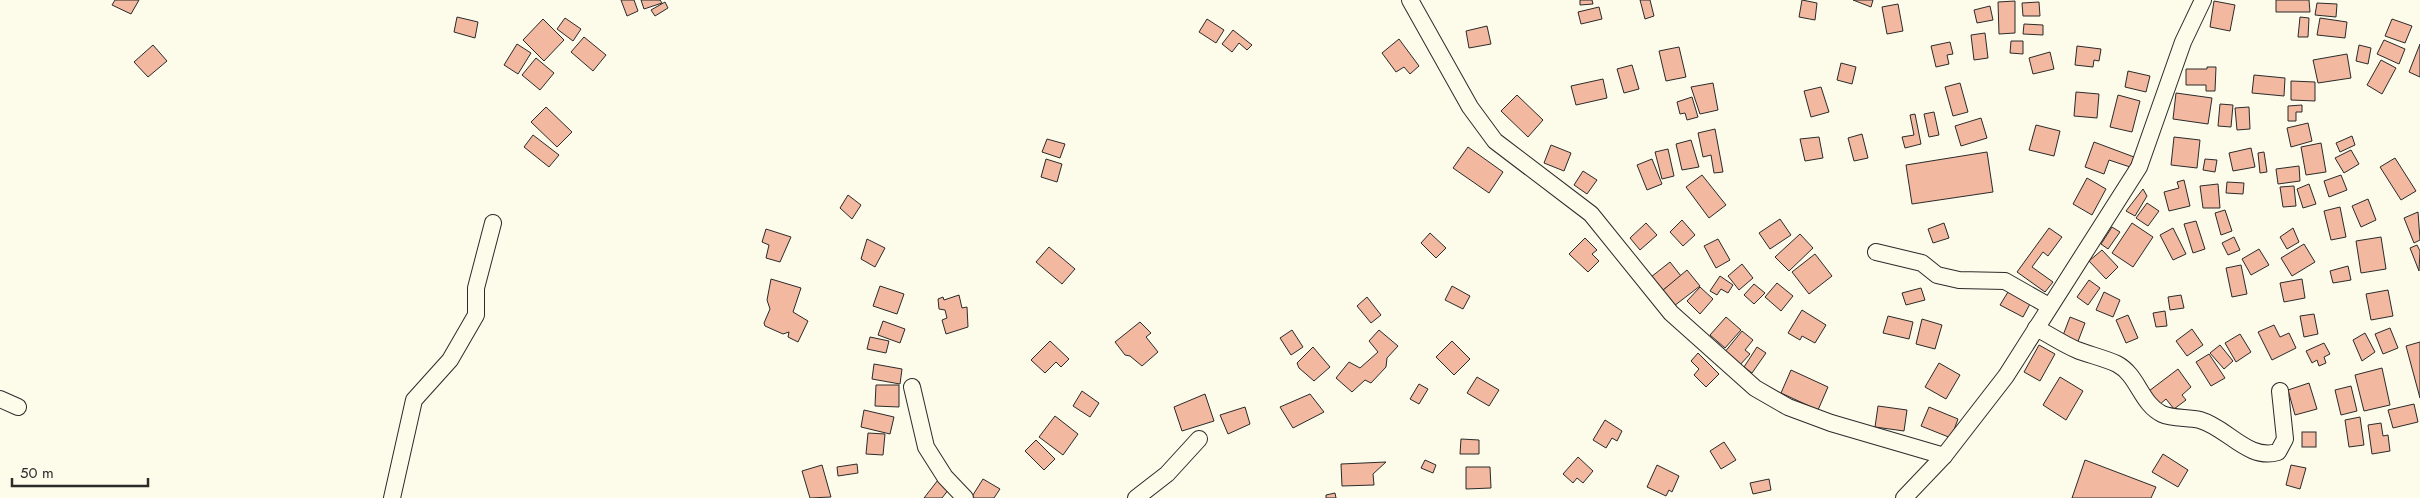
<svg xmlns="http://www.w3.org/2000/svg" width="2420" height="498" font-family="Jost,sans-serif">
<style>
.building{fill:#f2b8a0;stroke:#2b2b2b}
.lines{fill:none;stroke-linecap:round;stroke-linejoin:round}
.minor-casing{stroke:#2b2b2b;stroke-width:18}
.minor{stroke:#fdfbea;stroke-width:16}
</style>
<rect width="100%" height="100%" fill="#fdfbea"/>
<g class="building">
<path d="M115,0H139L131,14L112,5Z"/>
<path d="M621,0H634L638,11L627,16Z"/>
<path d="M641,0H660L662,3L644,9Z"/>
<path d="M1580,0H1592L1593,4L1580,5Z"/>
<path d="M1640,0H1650L1654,16L1645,19Z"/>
<path d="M1802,0L1817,3L1815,20L1799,17Z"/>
<path d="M1853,0H1873L1871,7Z"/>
<path d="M2276,0H2309L2310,12H2276Z"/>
<path d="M2015,1V33L1999,34L1998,2Z"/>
<path d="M2214,1L2235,5L2230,31L2210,27Z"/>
<path d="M665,2L668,8L655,16L651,10Z"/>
<path d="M2039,2L2040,16H2023L2022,3Z"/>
<path d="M2317,3L2337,4L2336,17L2315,15Z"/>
<path d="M1898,4L1903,31L1887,34L1882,7Z"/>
<path d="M1990,6L1993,20L1977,23L1974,10Z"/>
<path d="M1599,7L1602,19L1581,24L1578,12Z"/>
<path d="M457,17L478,22L475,38L454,32Z"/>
<path d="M2300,17L2309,18L2308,37H2298Z"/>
<path d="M565,18L581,29L573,41L557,29Z"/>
<path d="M2320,18L2347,22L2345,38L2317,35Z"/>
<path d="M543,19L564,40L544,61L523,40Z"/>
<path d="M1207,19L1224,30L1216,43L1199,32Z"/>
<path d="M2392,19L2412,26L2405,43L2385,36Z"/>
<path d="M2024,24L2043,25V35L2023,34Z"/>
<path d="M1487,26L1491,44L1469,48L1466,31Z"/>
<path d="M1233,30L1252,45L1247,50L1239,43L1232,52L1222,44Z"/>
<path d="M1985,33L1988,58L1974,60L1971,35Z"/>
<path d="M584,37L606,55L593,71L571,52Z"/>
<path d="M1399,39L1419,66L1410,74L1404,67L1396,72L1382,53Z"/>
<path d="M2384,40L2405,49L2399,64L2377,54Z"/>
<path d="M2011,41H2023V54L2010,53Z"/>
<path d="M1950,42L1953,54L1947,55L1949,64L1936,67L1931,46Z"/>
<path d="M517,44L531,53L518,74L504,65Z"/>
<path d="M2420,44V77L2409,72Z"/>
<path d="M153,45L167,61L148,77L134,62Z"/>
<path d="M2359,45L2371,48L2368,64L2356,61Z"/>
<path d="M2077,46L2101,49L2099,61L2094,60L2093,67L2075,65Z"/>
<path d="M1679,47L1686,77L1666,81L1659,51Z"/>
<path d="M2050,52L2054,69L2033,74L2029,58Z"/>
<path d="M2347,54L2351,78L2318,83L2313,60Z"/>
<path d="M536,58L554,73L540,90L522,75Z"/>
<path d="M2381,60L2396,68L2382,94L2367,85Z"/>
<path d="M1841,63L1856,67L1852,84L1837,80Z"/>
<path d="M1632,65L1639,89L1624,93L1617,69Z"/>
<path d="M2207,67H2216L2215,91H2206V85H2186V69H2207Z"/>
<path d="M2128,71L2150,76L2146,92L2125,87Z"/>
<path d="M2254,75L2285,78L2284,96L2252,93Z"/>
<path d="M1603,79L1607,98L1576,105L1571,86Z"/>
<path d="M2291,81L2315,82V101L2291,100Z"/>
<path d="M1713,83L1718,110L1700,114L1691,87Z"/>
<path d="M1960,83L1968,112L1953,116L1945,87Z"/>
<path d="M1821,87L1829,112L1811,117L1804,91Z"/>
<path d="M2076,92L2099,94L2097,118L2074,116Z"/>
<path d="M2176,93L2212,98L2208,124L2173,119Z"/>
<path d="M1517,95L1543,120L1528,137L1501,111Z"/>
<path d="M2118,95L2140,101L2132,132L2110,127Z"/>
<path d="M1692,97L1698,117L1687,120L1685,113L1680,114L1677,102Z"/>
<path d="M2220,104L2233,105L2231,127L2218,126Z"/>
<path d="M2302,105V112H2296V121H2288V106Z"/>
<path d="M546,107L572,132L557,147L531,122Z"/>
<path d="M2249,107L2250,129L2237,130L2235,108Z"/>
<path d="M1934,112L1939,135L1929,137L1924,114Z"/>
<path d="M1915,114L1921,144L1905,148L1902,137L1914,135L1910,115Z"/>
<path d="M1981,118L1987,138L1961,146L1955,126Z"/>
<path d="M2308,123L2312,141L2291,147L2287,128Z"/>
<path d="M2036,125L2060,131L2054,156L2029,150Z"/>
<path d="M1715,129L1723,172L1714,173L1711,155L1703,157L1698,133Z"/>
<path d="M1862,134L1868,158L1854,161L1848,138Z"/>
<path d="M533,135L559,155L549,167L524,147Z"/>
<path d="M2352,136L2355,145L2340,152L2336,143Z"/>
<path d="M1819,137L1823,158L1805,161L1800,139Z"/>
<path d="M2174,137L2200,140L2197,168L2171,165Z"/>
<path d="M1047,139L1065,144L1060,158L1042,152Z"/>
<path d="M1691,140L1699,167L1682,170L1676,144Z"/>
<path d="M2094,142L2134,157L2130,167L2109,160L2104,174L2085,167Z"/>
<path d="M2321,143L2326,172L2306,175L2301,147Z"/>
<path d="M1551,145L1571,153L1564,171L1544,163Z"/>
<path d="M1468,147L1503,172L1489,193L1453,168Z"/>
<path d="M2251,148L2255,167L2233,171L2229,153Z"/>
<path d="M1668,149L1674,176L1662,179L1655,152Z"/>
<path d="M2351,150L2359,164L2344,173L2335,158Z"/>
<path d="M1987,152L1993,192L1912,204L1906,165Z"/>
<path d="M2264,152L2267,172L2260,173L2258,153Z"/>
<path d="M2395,158L2416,191L2401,200L2380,167Z"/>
<path d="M1046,159L1062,164L1057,182L1041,177Z"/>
<path d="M1652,159L1662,184L1647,190L1637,165Z"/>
<path d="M2205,159L2217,160L2215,172L2203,170Z"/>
<path d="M2299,166L2300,181L2278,184L2276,169Z"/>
<path d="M1583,171L1597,180L1587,194L1574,185Z"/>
<path d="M1702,175L1726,205L1709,218L1686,187Z"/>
<path d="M2341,175L2347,190L2329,197L2324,181Z"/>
<path d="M2087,178L2106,189L2092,215L2073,204Z"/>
<path d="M2184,180L2190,206L2169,211L2164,192L2179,188L2177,182Z"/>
<path d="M2227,182L2244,183L2243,194L2226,193Z"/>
<path d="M2218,184L2220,208H2203L2200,186Z"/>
<path d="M2309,184L2316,204L2303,208L2297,189Z"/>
<path d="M2294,186L2296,206L2283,207L2280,187Z"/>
<path d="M2143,189L2147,196L2135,216L2126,211Z"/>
<path d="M848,195L861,205L852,219L840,208Z"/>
<path d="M2368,199L2376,220L2361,227L2352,206Z"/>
<path d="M2147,203L2159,211L2148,226L2136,218Z"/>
<path d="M2340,207L2346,237L2331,240L2324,211Z"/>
<path d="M2225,210L2232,231L2221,235L2215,213Z"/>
<path d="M2418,212L2420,240L2414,243L2404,218Z"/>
<path d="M1780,219L1791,235L1770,249L1759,233Z"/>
<path d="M1682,220L1695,235L1683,246L1670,232Z"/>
<path d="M2196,221L2205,249L2193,253L2184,224Z"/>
<path d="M1646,223L1657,235L1640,250L1630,238Z"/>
<path d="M1944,223L1949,238L1933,243L1928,229Z"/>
<path d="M2132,223L2153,237L2133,267L2112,253Z"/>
<path d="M2112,227L2120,232L2108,249L2101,244Z"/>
<path d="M2049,228L2062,237L2048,256L2043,252L2032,267L2053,282L2045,292L2017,272Z"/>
<path d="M2173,228L2186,254L2173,260L2160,235Z"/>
<path d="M2293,228L2299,242L2287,249L2280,237Z"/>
<path d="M766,229L791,237L780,262L766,258L769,245L762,242Z"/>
<path d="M1430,233L1446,248L1436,258L1421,243Z"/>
<path d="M1800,234L1813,248L1789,271L1775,257Z"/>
<path d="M2234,237L2240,250L2228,255L2222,243Z"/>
<path d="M2381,237L2386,269L2361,273L2356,241Z"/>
<path d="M1585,238L1597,250L1592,254L1599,261L1588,272L1569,254Z"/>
<path d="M867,239L885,248L875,267L861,259Z"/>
<path d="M1718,239L1730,260L1716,268L1704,246Z"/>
<path d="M2304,244L2315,262L2292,276L2281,258Z"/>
<path d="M2417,245L2420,251L2419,271L2410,248Z"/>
<path d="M1049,247L1075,269L1062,284L1036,262Z"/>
<path d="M2259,249L2269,265L2251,275L2242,259Z"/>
<path d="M2102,250L2118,267L2106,279L2089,261Z"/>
<path d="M1815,254L1832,276L1809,294L1792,272Z"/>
<path d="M1670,262L1681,276L1662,291L1651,277Z"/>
<path d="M1742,264L1753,278L1739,290L1728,276Z"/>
<path d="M2241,265L2247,294L2232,297L2226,268Z"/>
<path d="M2348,266L2351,280L2333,283L2330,271Z"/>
<path d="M1687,270L1700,286L1674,306L1662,291Z"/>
<path d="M1720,276L1733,285L1728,293L1721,289L1717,295L1710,291Z"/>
<path d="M771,279L801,288L793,312L808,321L798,342L788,337L789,332L783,334L765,326L764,323L770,309L767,300Z"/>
<path d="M2302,279L2305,298L2284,302L2280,283Z"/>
<path d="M2089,280L2100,288L2088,305L2077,297Z"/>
<path d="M1777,283L1793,296L1781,311L1765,297Z"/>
<path d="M1754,284L1765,293L1754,304L1744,295Z"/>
<path d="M880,286L904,294L897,314L873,306Z"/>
<path d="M1452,286L1470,296L1463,309L1445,300Z"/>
<path d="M1700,287L1713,299L1700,314L1687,301Z"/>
<path d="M1921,288L1925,300L1906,305L1902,293Z"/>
<path d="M2388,290L2393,316L2371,320L2366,294Z"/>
<path d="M2008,292L2030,304L2023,317L2000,305Z"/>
<path d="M2104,292L2120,300L2113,317L2096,310Z"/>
<path d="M959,295L962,308L967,307L968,327L946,334L942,320L947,318L945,310L939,309L938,299L943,297L944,300Z"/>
<path d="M2181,295L2184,308L2170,310L2168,297Z"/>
<path d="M1367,297L1381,315L1371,323L1357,306Z"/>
<path d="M1802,310L1826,325L1815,343L1802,336L1800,340L1788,333Z"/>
<path d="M2165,311L2167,326L2156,327L2153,313Z"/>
<path d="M2314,314L2318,334L2304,337L2300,316Z"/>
<path d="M2128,315L2138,338L2126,343L2116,320Z"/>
<path d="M1888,316L1913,322L1909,339L1883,333Z"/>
<path d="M1726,317L1741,330L1725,348L1710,335Z"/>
<path d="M2070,317L2085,323L2077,344L2062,338Z"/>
<path d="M1922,319L1942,325L1935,349L1916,344Z"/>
<path d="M883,321L905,329L900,343L878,335Z"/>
<path d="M1140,322L1151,333L1146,337L1158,352L1142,366L1130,356L1125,355L1115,342Z"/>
<path d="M2274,325L2280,337L2289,333L2296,348L2272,360L2258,332Z"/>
<path d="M2390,328L2398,348L2383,354L2375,334Z"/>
<path d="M2192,329L2203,345L2187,356L2176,341Z"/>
<path d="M1292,330L1303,347L1291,355L1280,338Z"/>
<path d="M1379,330L1398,346L1387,358L1386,367L1371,383L1365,380L1352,392L1336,378L1349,362L1360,368L1378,352L1369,341Z"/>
<path d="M1742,331L1753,340L1745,350L1750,354L1739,366L1724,353Z"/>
<path d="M2365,333L2375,352L2362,361L2353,340Z"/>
<path d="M2240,334L2251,352L2236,362L2225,343Z"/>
<path d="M870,337L889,341L886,353L867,349Z"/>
<path d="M1050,341L1069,359L1061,367L1056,362L1045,373L1031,360Z"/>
<path d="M1452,341L1470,359L1454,375L1436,357Z"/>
<path d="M2420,342V398L2406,346Z"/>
<path d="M2324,343L2330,354L2324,357L2326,363L2319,366L2317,360L2312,363L2306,351Z"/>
<path d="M2039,345L2055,354L2040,381L2024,372Z"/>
<path d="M2220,345L2233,361L2224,369L2210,353Z"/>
<path d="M1313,347L1330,367L1314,381L1299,368L1297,363Z"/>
<path d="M1757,347L1766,353L1752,373L1744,367Z"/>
<path d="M1698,353L1719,374L1706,387L1694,375L1699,369L1691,361Z"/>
<path d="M2209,354L2225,378L2211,386L2196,362Z"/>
<path d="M1939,363L1960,375L1946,399L1925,387Z"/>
<path d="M874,364L902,369L900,384L872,379Z"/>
<path d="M2382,368L2390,405L2364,411L2355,375Z"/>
<path d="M2178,369L2191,387L2182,395L2186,400L2174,409L2166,399L2159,405L2149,391Z"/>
<path d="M1791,370L1828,387L1818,410L1781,393Z"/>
<path d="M1477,377L1499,390L1489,406L1467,393Z"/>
<path d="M2060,377L2083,391L2066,420L2043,405Z"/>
<path d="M2309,383L2317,409L2295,415L2288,390Z"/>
<path d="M1419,384L1428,389L1419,404L1410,399Z"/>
<path d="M876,385H899V407L875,406Z"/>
<path d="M2351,386L2357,411L2341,415L2335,390Z"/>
<path d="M1082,391L1099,403L1090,417L1073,406Z"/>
<path d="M1205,394L1214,421L1182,431L1174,407Z"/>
<path d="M1310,394L1324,412L1293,428L1280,407Z"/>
<path d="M2414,404L2418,422L2393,428L2388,410Z"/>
<path d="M1878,406L1907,410L1904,431L1875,427Z"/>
<path d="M1245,407L1250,424L1228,434L1220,415Z"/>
<path d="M1929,407L1958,419L1951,438L1921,426Z"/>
<path d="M864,410L894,417L890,434L861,427Z"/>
<path d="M1055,416L1078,434L1063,455L1039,437Z"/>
<path d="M2360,417L2364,445L2349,447L2345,420Z"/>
<path d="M1605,420L1622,431L1617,441L1612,438L1606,448L1593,440Z"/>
<path d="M2381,423L2383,436L2388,435L2390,451L2372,454L2368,425Z"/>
<rect x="2302" y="432" width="14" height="15"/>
<path d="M868,433L885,434L883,455L866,454Z"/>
<path d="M1461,439L1479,440V454H1460Z"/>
<path d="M1036,440L1055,459L1044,470L1025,451Z"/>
<path d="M1724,442L1736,460L1721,469L1710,451Z"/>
<path d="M2163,454L2188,470L2178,487L2152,472Z"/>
<path d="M1578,457L1593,471L1583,483L1577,478L1573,483L1563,474Z"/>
<path d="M1425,460L1436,465L1433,473L1421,468Z"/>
<path d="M2085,460L2156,487L2151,498H2072Z"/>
<path d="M1386,462L1373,474L1374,485L1342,486L1341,464Z"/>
<path d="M857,464L858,473L838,476L837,467Z"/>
<path d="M822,465L831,497L810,498L802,471Z"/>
<path d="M1657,465L1679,476L1672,492L1669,490L1666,496L1647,487Z"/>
<path d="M2291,465L2306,468L2300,489L2286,485Z"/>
<path d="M1466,467H1490L1491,488L1466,489Z"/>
<path d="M983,479L1000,489L994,498H971Z"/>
<path d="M1769,479L1771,490L1753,494L1750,483Z"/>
<path d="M938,480L949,489L942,498H924Z"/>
<path d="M1335,493L1336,498H1326V495Z"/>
</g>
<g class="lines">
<defs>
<g id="minor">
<path d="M1410,0L1470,107L1495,141L1591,214L1671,313L1755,388L1788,407L1831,423L1944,456"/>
<path d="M1876,252L1922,263L1937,275L1959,280L2005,281L2049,306"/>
<path d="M2036,328C2050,335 2063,344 2077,350C2090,355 2104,358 2117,364C2138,375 2141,404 2162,414C2173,419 2188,417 2200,420C2228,428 2248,461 2278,452L2285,439L2280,391"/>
<path d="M912,387L926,447L945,477L965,498"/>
<path d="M0,399L18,407"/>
<path d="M392,498L414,400L450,360L476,315V288L493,223"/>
<path d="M1136,498L1167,474L1199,439"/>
<path d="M1904,498L1944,456L2006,376L2139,167L2183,42L2203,0"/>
</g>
</defs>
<use href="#minor" class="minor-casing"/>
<use href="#minor" class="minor"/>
</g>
<path d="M12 478v8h136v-8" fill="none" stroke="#2b2b2b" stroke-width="2.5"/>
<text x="20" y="478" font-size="15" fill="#2b2b2b" stroke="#fdfbea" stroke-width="4" paint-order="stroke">50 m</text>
</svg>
